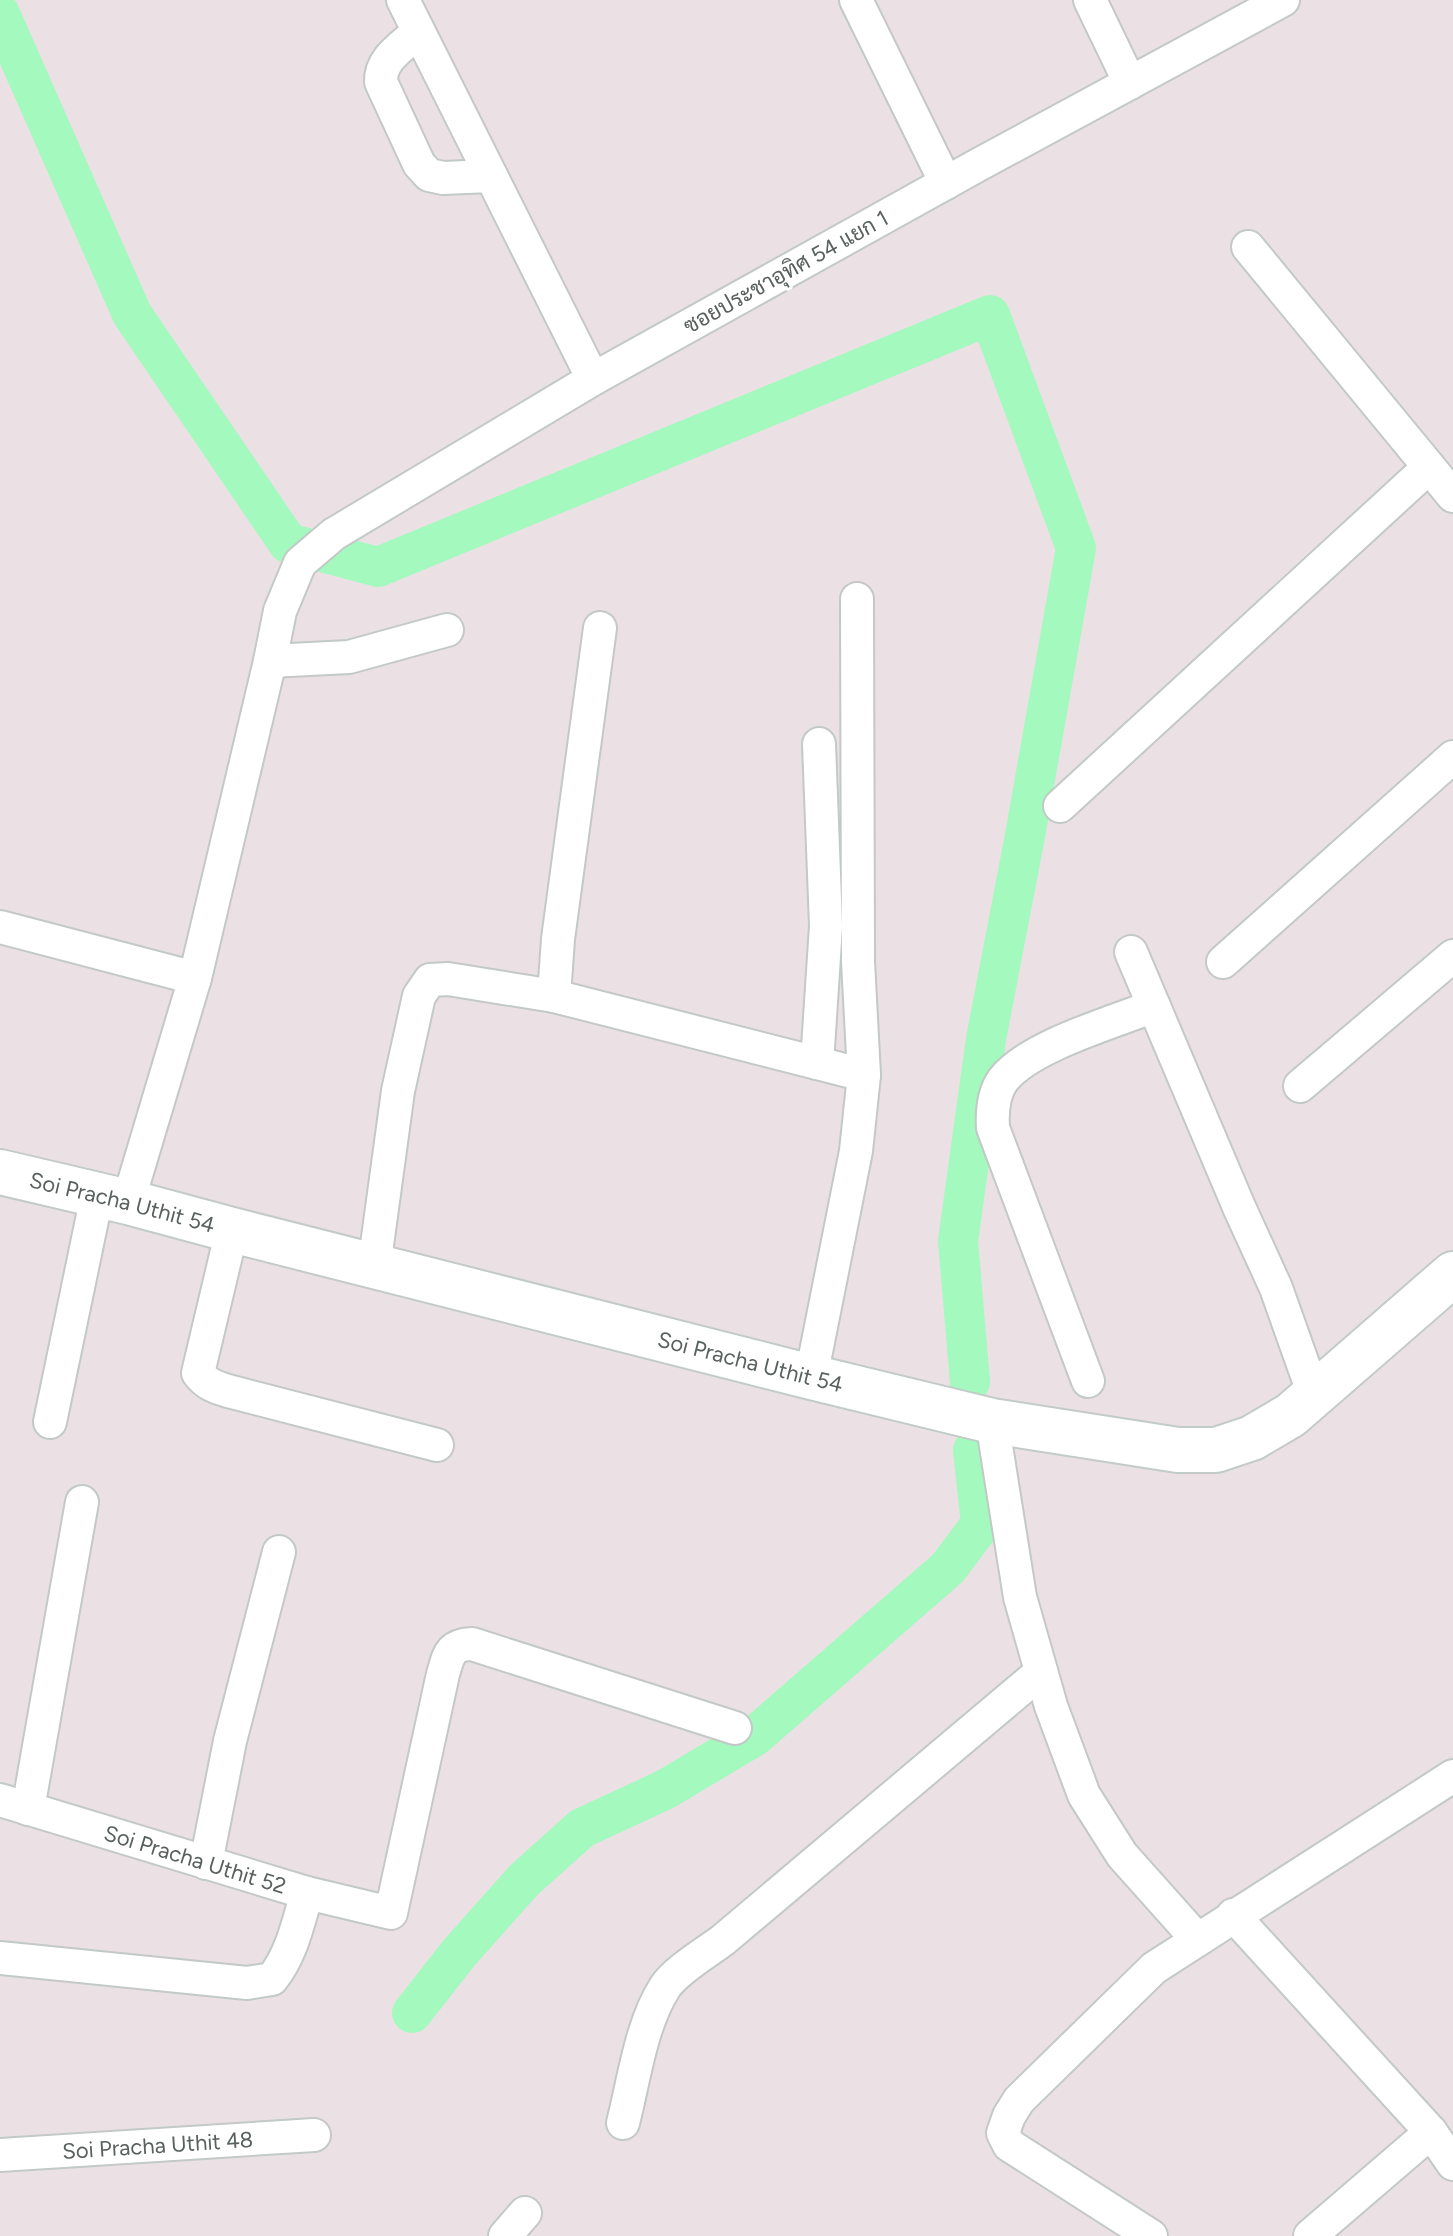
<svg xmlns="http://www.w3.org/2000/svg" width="1453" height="2236" font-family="Figtree,Sarabun,sans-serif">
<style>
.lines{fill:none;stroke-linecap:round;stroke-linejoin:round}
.canal{stroke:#a3f9be;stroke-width:40}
.street-casing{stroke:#c2c9c6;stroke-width:36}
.secondary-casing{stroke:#c2cbc7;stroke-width:48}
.street{stroke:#fff;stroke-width:32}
.secondary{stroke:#fff;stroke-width:44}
.labels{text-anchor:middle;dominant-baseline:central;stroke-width:6;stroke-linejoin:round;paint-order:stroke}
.street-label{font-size:22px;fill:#59615d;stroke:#fff}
</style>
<rect width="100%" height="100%" fill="#ebe1e4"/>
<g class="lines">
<g class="canal">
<path d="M0,14L132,314L288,543L378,567L990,315L1076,548L1024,841L986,1039L958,1241L970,1382"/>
<path d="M412,2013L459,1953L524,1880L582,1828L666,1789L755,1736L948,1568L981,1524L973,1450"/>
</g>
<defs>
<g id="street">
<path d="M403,0L593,379"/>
<path d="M856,0L946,183"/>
<path d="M1090,0L1130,83"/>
<path d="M418,32C402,47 380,59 381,82L419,164L429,175L443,178L491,176"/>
<path d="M1248,247L1453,496"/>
<path d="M600,628L558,939L554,996L864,1075"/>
<path d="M270,661L349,657L447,630"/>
<path d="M1060,806L1429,467"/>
<path d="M0,927L195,978"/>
<path d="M1131,952L1239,1207L1276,1288L1314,1395"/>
<path d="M1223,962L1453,757"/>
<path d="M817,1063L826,926L819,744"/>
<path d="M1300,1086L1453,956"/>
<path d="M128,1202L195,978L270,661L280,611L300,563L334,534L593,379L978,165L1283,0"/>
<path d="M232,1230L198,1373C206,1384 215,1387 228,1391L437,1445"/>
<path d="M374,1267L398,1091L419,996L430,980L448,979L554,996"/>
<path d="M811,1377L856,1151L864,1075L858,961L857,599"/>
<path d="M1088,1381L993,1128C992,1112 993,1094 1003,1080C1029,1046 1114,1022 1154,1006"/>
<path d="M992,1421L1020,1597L1051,1706L1084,1795L1122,1855L1197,1939"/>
<path d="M50,1422L97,1196"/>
<path id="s1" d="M0,1800L307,1893L391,1913L443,1674C449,1655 449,1645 472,1644L735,1728"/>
<path d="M28,1809L82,1502"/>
<path d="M206,1863L230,1741L279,1552"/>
<path d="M1233,1915L1431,2132L1453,2164"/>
<path d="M0,1958L247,1983L272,1979C292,1954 298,1923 307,1893"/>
<path d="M623,2123C634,2080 641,2024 665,1987C675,1971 707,1952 723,1940L1041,1672"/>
<path id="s2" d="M0,2155L314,2135"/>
<path d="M505,2236L525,2213"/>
<path d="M1151,2236L1009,2145L1003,2133L1009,2116L1019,2100L1154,1968L1453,1776"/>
<path d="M1310,2236L1431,2132"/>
</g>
<g id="secondary">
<path id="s3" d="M0,1172L128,1202L232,1230L811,1377L992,1421L1178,1450H1216L1252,1438L1291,1415L1453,1274"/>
</g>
</defs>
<use href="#street" class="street-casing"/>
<use href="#secondary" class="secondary-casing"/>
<use href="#street" class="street"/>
<use href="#secondary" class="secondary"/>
</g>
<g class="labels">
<g class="street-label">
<text transform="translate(786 272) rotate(-29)">ซอยประชาอุทิศ 54 แยก 1</text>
<text stroke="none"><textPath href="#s3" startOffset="126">Soi Pracha Uthit 54</textPath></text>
<text stroke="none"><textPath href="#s3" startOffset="774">Soi Pracha Uthit 54</textPath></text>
<text stroke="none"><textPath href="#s1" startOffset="204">Soi Pracha Uthit 52</textPath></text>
<text stroke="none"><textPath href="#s2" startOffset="158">Soi Pracha Uthit 48</textPath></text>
</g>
</g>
</svg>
